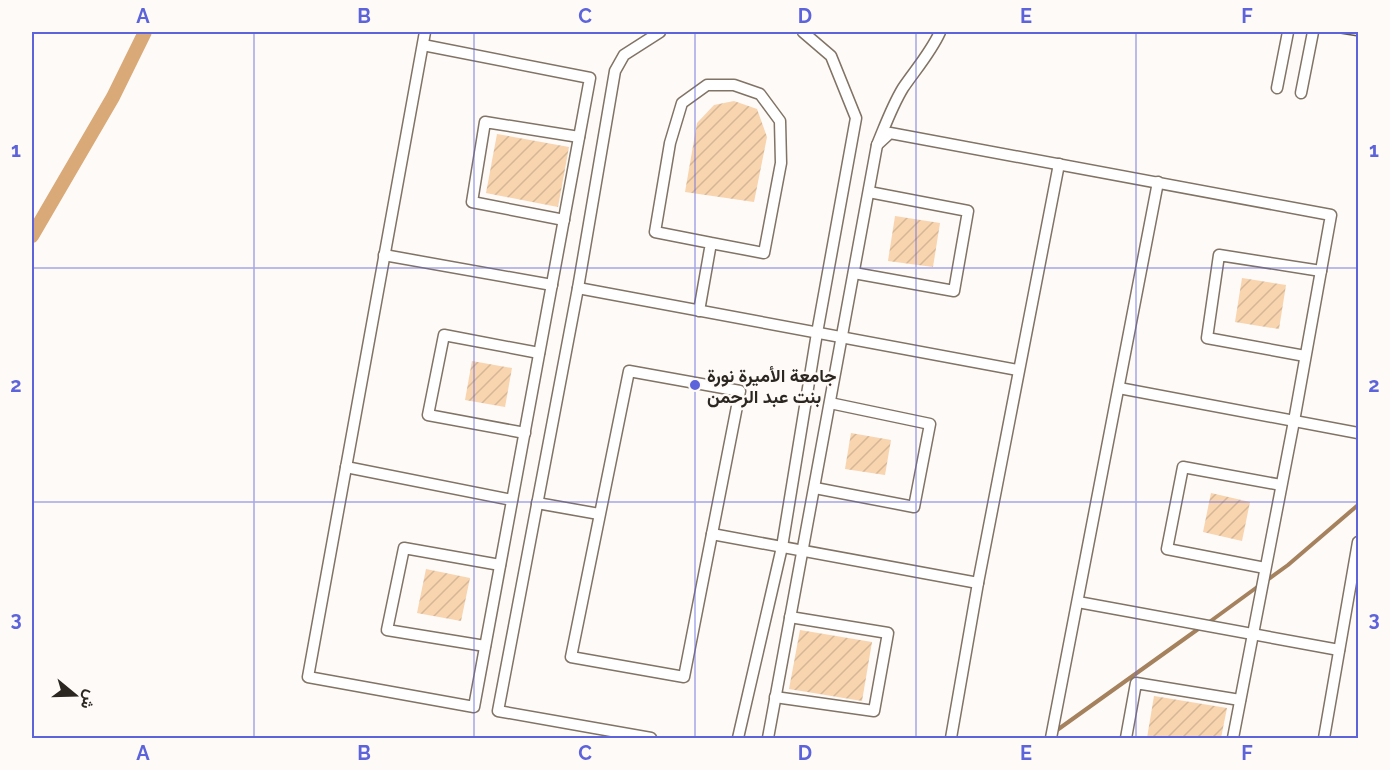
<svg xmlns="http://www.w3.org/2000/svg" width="1390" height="770" font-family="Raleway,Vazirmatn,sans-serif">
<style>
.garden{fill:url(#garden-furrows)}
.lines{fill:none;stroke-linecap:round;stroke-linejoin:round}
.stream{stroke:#a5825d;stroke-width:4}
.canal{stroke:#d9a977;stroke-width:14}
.minor-casing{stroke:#817365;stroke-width:13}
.minor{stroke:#fff;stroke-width:10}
.tram{stroke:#5f5955;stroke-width:1.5}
.grid{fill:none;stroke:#5d63da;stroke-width:1.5;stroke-opacity:0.55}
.poi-dot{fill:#5d63da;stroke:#fdfaf7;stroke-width:2}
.labels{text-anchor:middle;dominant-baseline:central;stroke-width:5;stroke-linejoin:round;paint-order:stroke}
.poi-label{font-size:18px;font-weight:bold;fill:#2c2621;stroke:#fdfaf7;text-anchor:start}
.neatline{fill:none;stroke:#5d63da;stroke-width:2}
.grid-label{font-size:20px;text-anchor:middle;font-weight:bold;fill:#5d63da}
</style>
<defs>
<pattern id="garden-furrows" width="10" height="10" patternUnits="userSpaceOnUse" patternTransform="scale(1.5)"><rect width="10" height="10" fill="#f8d4af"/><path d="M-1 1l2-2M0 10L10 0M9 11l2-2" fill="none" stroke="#d5b696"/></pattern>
</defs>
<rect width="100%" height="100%" fill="#fdfaf7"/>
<g class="garden">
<path d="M734,101L757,109L767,137L754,202L685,192L697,123L714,105Z"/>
<path d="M497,134L569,147L558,207L486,193Z"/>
<path d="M895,216L940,223L933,267L888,261Z"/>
<path d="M1242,278L1286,285L1279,329L1235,322Z"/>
<path d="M472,361L512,368L505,407L465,400Z"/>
<path d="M851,433L891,440L885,475L845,469Z"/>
<path d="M1211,493L1250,502L1242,541L1203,532Z"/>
<path d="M426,569L470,578L461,621L417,613Z"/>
<path d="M800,630L872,642L862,701L789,689Z"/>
<path d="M1154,696L1227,708L1221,738H1147Z"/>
</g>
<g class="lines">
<g class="stream">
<path d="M1266,581L1288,565L1358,505"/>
<path d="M1208,623L1260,585"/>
<path d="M1046,738L1201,627"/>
</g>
<path class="canal" d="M32,236L113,97L145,32"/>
<defs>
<g id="minor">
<path d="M423,45L590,78L474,707L308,677L425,32"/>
<path d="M1277,88L1288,32"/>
<path d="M1301,93L1313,32"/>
<path d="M877,145L890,133L1331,215L1294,421L1233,738"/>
<path d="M564,220L472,202L485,122L579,137"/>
<path d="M384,255L552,285"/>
<path d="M854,273L954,291L968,211L869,192"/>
<path d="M578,288L1018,370"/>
<path d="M699,311L711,243L764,253L781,163L780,121L760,94L734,85H707L682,103L670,143L655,232L711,243"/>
<path d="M1305,356L1207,338L1219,255L1321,271"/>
<path d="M629,371L740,391L684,677L571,657Z"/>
<path d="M1119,388L1358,433"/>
<path d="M525,433L428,415L444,335L539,353"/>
<path d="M346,467L512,500"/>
<path d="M815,488L914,507L930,424L830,403"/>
<path d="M537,503L599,514"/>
<path d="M712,534L978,583"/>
<path d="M1265,568L1167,549L1183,467L1281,485"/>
<path d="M1078,602L1339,650"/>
<path d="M485,646L387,630L404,548L500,565"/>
<path d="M775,697L874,711L888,633L790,617"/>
<path d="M651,738L498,711L578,288L615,71L624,55L660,32"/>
<path d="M738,738L782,547L817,333L856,118L831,56L803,32"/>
<path d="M768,738L877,145C885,126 892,106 903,88C916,69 931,52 940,32"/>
<path d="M951,738L978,583L1059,164"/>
<path d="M1051,738L1158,182"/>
<path d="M1126,738L1136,683L1240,700"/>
<path d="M1324,738L1358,542"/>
</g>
</defs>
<use href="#minor" class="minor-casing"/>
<use href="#minor" class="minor"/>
<path class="tram" d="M1333,32L1358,36"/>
</g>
<path class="grid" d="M254,32V738M474,32V738M695,32V738M916,32V738M1136,32V738M32,268H1358M32,502H1358"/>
<circle class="poi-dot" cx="695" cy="385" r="6"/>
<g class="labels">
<g class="poi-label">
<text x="707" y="375">جامعة الأميرة نورة<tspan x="707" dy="21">بنت عبد الرحمن</tspan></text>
</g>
</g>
<rect width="1390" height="770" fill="none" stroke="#fdfaf7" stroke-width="66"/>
<g transform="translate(75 695) rotate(109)" stroke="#fdfaf7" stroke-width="4.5" paint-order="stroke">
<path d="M0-4.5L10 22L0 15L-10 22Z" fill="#2c2621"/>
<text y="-9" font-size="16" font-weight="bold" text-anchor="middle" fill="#2c2621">ش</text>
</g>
<rect x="33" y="33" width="1324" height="704" class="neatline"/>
<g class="grid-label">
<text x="143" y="23">A</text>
<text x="364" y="23">B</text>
<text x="585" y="23">C</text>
<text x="805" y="23">D</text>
<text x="1026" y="23">E</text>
<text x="1247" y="23">F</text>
<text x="16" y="157">1</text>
<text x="1374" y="157">1</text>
<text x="16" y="392">2</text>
<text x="1374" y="392">2</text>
<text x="16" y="626">3</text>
<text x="1374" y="626">3</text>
<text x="143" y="760">A</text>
<text x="364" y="760">B</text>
<text x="585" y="760">C</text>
<text x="805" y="760">D</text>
<text x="1026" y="760">E</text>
<text x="1247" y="760">F</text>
</g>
</svg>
